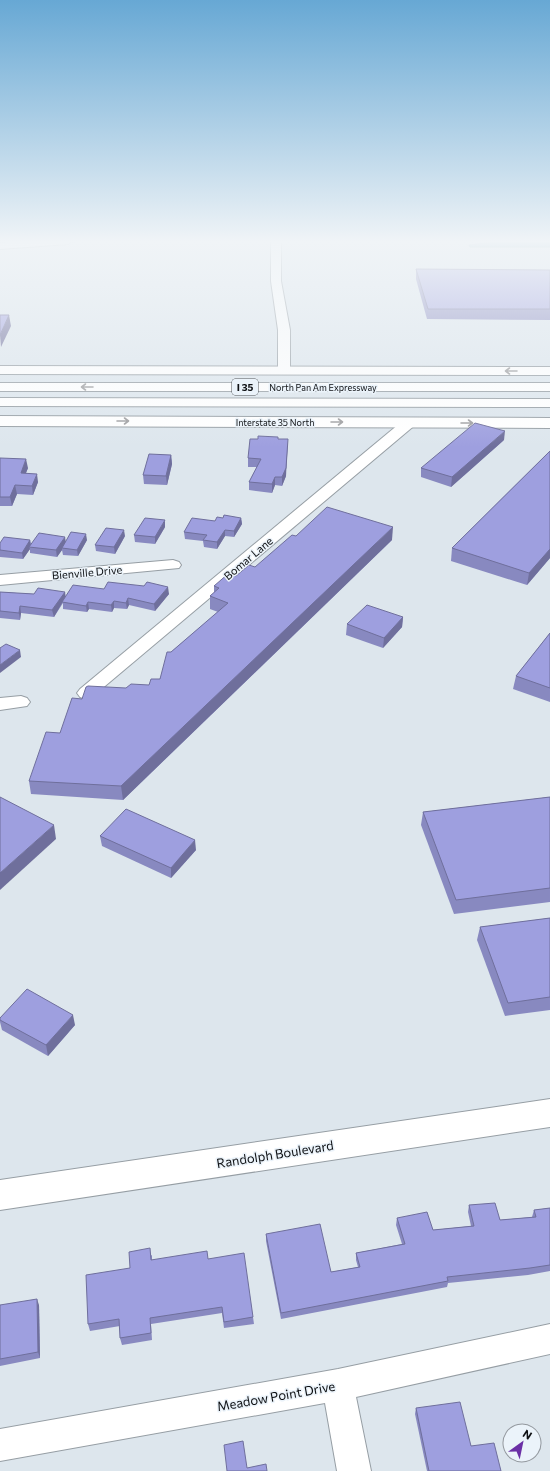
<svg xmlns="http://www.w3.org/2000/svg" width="550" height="1471" font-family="Commissioner,sans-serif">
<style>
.water{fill:#4597b6;stroke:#346e85}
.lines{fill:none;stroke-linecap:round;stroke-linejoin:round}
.street-casing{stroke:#969ea4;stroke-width:2}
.secondary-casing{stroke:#969ea4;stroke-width:2}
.highway-casing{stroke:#969ea4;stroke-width:2}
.street{fill:#fff;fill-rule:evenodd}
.secondary{fill:#fff;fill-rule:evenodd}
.highway{fill:#fff;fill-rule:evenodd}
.wall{fill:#8889c0}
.shaded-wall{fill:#6f6f9c}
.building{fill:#9e9fdf;stroke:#6f6f9c}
.oneway{stroke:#9f9fa1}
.labels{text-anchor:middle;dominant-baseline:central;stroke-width:3;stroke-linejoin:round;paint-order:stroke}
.far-street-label{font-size:9px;fill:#0e1013;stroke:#ebf3fa}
.shield{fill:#ebf3fa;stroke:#505458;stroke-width:1}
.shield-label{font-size:10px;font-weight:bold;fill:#0e1013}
.street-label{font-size:11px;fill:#0e1013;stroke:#ebf3fa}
.near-street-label{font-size:13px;fill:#0e1013;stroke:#ebf3fa}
</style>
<rect width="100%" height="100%" fill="#dde6ed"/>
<path class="water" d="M503,241H550V247H470L469,245Z"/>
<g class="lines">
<defs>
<g id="street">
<path d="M271,241H281V281L290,330V371L288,374H280L278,371V330L271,281Z"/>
<path d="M410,418L415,419L417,422L415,425L92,697L86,699L80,697L77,693L80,689L405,419Z"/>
<path d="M173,560L179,562L181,565L179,568L0,585V575Z"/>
<path d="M21,696L27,698L30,702L27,706L0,710V698Z"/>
<path d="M550,1324V1354L356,1397L371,1471H337L325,1403L0,1461V1429L338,1369Z"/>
</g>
<g id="secondary">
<path d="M19,241H73L68,244L0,249V243Z"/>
<path d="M0,366L550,367V375L0,374Z"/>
<path d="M0,416L550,418V428L0,426Z"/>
<path d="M550,1099V1127L0,1210V1180Z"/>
</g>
<g id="highway">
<rect x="0" y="383" width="550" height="8"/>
<path d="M0,398L550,399V407L0,406Z"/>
</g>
</defs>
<use href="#street" class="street-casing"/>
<use href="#secondary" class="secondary-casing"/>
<use href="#highway" class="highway-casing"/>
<use href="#street" class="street"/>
<use href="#secondary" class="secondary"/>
<use href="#highway" class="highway"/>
</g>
<g class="wall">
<path d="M416,269L550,270V320L427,319L416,279Z"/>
<path d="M278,439L286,476L282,486L275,485L272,493L249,490V482L257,467H248V458Z"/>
<path d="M504,440L451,487L421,477V468Z"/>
<path d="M550,451V558L527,585L451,561L452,548Z"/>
<path d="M171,455L172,464L167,485L144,484L143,475Z"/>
<path d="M0,458L28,468L26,473L38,482L33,495L17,494L12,506H0Z"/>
<path d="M223,518H241L242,524L234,537L225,536L217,549L204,547L203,541L185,539L184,532Z"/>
<path d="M165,527L155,544L135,542L134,535Z"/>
<path d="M125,536L115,554L96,551L95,545Z"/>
<path d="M30,540L31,544L66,541L87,540L78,556L63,555L62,550L57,557L30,553V549L23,559L0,557V543Z"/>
<path d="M392,540L123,800L31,794L29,781L82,699L126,688L149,685L160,679L171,652L218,612L210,609V596L214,593V586L236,576L255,567Z"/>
<path d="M104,589L169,594L155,611L129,605L127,609L114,608L112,612L89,609L87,612L63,609V603L54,617L21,613L20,620L0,618V592L34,594L65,592V598Z"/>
<path d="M403,617L402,627L383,648L346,635L347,624Z"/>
<path d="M550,633V702L513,689L516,676Z"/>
<path d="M550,797V902L454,914L421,825L423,812Z"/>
<path d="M100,836L196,850L171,878L102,846Z"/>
<path d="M550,918V1010L505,1016L477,940L480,927Z"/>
<path d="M0,1018L75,1025L48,1056L2,1030L0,1022Z"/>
<path d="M469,1205L500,1220L532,1217L534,1210L550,1208V1271L528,1275L448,1283L447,1287L281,1319L266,1241V1234L331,1272L358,1267L356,1260V1253L402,1244L396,1225L397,1218L433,1230L471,1226L468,1212Z"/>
<path d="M152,1255V1260L208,1259L253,1317L254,1324L224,1328L222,1313L151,1324L152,1340L122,1345L120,1338V1326L90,1331L88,1324L130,1268Z"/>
<path d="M0,1305H39L40,1358L0,1366Z"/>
<path d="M416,1408L471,1446L501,1471H427L415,1414Z"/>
</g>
<g class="shaded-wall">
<path d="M9,315L11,326L1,347L0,335Z"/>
<path d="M505,431L504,440L451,487L452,477Z"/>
<path d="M288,439L286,476L282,486V477Z"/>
<path d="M171,455L172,464L167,485L166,476Z"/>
<path d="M26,459L28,468L22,482L21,473Z"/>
<path d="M37,474L38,482L33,495L32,486Z"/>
<path d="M275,477V485L272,493V484Z"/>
<path d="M15,485L17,494L12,506L10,497Z"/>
<path d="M241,518L242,524L234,537V531Z"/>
<path d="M165,520V527L155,544V537Z"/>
<path d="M393,527L392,540L123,800L121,786Z"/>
<path d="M124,530L125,536L115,554L114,547Z"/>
<path d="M225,530V536L217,549V542Z"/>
<path d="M86,534L87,540L78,556L77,550Z"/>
<path d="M65,537L66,543L62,548V550L57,557L56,550Z"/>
<path d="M30,540L31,547H29L30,549L23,559L22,553Z"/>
<path d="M550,549V558L527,585L529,573Z"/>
<path d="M168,587L169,594L155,611L154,604Z"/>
<path d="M65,592L66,599L62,602V603L54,617L52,610Z"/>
<path d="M128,598L129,605L127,609L126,603Z"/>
<path d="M114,601V608L112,612L111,605Z"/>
<path d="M88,602L89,609L87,612L86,606Z"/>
<path d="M20,606L21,613L20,620L19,613Z"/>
<path d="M403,617L402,627L383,648L384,638Z"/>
<path d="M20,650L21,657L0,673V665Z"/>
<path d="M54,825L56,839L0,890V873Z"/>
<path d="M195,840L196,850L171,878V868Z"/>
<path d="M73,1015L75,1025L48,1056L46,1045Z"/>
<path d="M37,1299L39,1305L40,1358L38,1352Z"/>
</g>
<g class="building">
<path d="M416,269L550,270V309H428Z"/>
<path d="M0,315H9L0,335Z"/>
<path d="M475,423L505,431L452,477L421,468Z"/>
<path d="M258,436L278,437V439H288L286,468L282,477H275L272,484L249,482L261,459L248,458L250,439H258Z"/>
<path d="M550,451V549L529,573L452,548Z"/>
<path d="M149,454L171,455L166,476L143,475Z"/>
<path d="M0,458L26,459L21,473L37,474L32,486L15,485L10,497H0Z"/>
<path d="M327,507L393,527L121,786L29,781L46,732L60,733L72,698L82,699L86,687L88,686L126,688L131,684L149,685L151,679H160L167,652H171L228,603L210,596L219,588L214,586L229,573L236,576L249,565L255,567L292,535L296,536Z"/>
<path d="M224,515L241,518L234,531L225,530L217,542L203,540L207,535L184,532L192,518L215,521L217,517L223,518Z"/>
<path d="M145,518L165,520L155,537L134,535Z"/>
<path d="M106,528L124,530L114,547L95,545Z"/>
<path d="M71,532L86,534L77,550L62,548Z"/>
<path d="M39,533L65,537L56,550L29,547Z"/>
<path d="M4,537L30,540L22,553L0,550V543Z"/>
<path d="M108,582L144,586L147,582L168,587L154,604L128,598L126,603L114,601L111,605L88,602L86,606L62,602L73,585L104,589Z"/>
<path d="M38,588L65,592L52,610L20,606L19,613L0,611V592L34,594Z"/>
<path d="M367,605L403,617L384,638L347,624Z"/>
<path d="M550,633V688L516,676Z"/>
<path d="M6,644L20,650L0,665V648Z"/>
<path d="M0,797L54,825L0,873Z"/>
<path d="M550,797V888L456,900L423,812Z"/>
<path d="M126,809L195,840L171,868L100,836Z"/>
<path d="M550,918V997L508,1003L480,927Z"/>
<path d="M27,989L73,1015L46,1045L0,1020V1018Z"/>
<path d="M495,1203L500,1220L536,1217L534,1210L550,1208V1265L530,1268L447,1277L448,1281L281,1313L266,1234L320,1224L331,1272L360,1267L356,1253L405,1244L397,1218L427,1212L433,1230L474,1226L469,1205Z"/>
<path d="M150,1248L151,1260L207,1251L208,1259L244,1253L253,1317L224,1322L222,1307L150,1318L151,1333L120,1338L119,1319L88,1324L86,1275L130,1268L129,1252Z"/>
<path d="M37,1299L38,1352L0,1359V1305Z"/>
<path d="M460,1402L471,1446L494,1443L501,1471H429L416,1408Z"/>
<path d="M243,1441L247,1468L266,1464L267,1471H227L224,1445Z"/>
</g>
<defs><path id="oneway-shaft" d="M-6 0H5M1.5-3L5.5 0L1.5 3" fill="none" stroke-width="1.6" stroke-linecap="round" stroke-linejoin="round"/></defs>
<g class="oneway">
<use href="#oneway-shaft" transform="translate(511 371) rotate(180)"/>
<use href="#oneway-shaft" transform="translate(87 387) rotate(-180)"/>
<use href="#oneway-shaft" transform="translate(123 421)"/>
<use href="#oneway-shaft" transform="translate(337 422)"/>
<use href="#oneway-shaft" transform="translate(467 423)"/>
</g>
<linearGradient id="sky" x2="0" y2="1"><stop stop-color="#67a8d4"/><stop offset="0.54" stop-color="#f0f4f7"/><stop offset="1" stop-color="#f0f4f7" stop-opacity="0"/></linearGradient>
<rect width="550" height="447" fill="url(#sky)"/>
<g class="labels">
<g class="far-street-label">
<text x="323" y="387">North Pan Am Expressway</text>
<text x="275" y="422">Interstate 35 North</text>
</g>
<rect class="shield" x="232" y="379" width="26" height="16" rx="3"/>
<g class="shield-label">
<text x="245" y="387">I 35</text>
</g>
<g class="street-label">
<text transform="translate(248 558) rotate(-40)">Bomar Lane</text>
<text transform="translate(87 572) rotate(-5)">Bienville Drive</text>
</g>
<g class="near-street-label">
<text transform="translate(275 1154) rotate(-9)">Randolph Boulevard</text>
<text transform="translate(276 1396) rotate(-10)">Meadow Point Drive</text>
</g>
</g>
<g transform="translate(522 1443) rotate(33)"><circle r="19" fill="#ebf3fa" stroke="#93989e"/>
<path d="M0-3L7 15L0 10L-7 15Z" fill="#6b30a6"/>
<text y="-6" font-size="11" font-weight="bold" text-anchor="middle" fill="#0e1013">N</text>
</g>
</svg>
